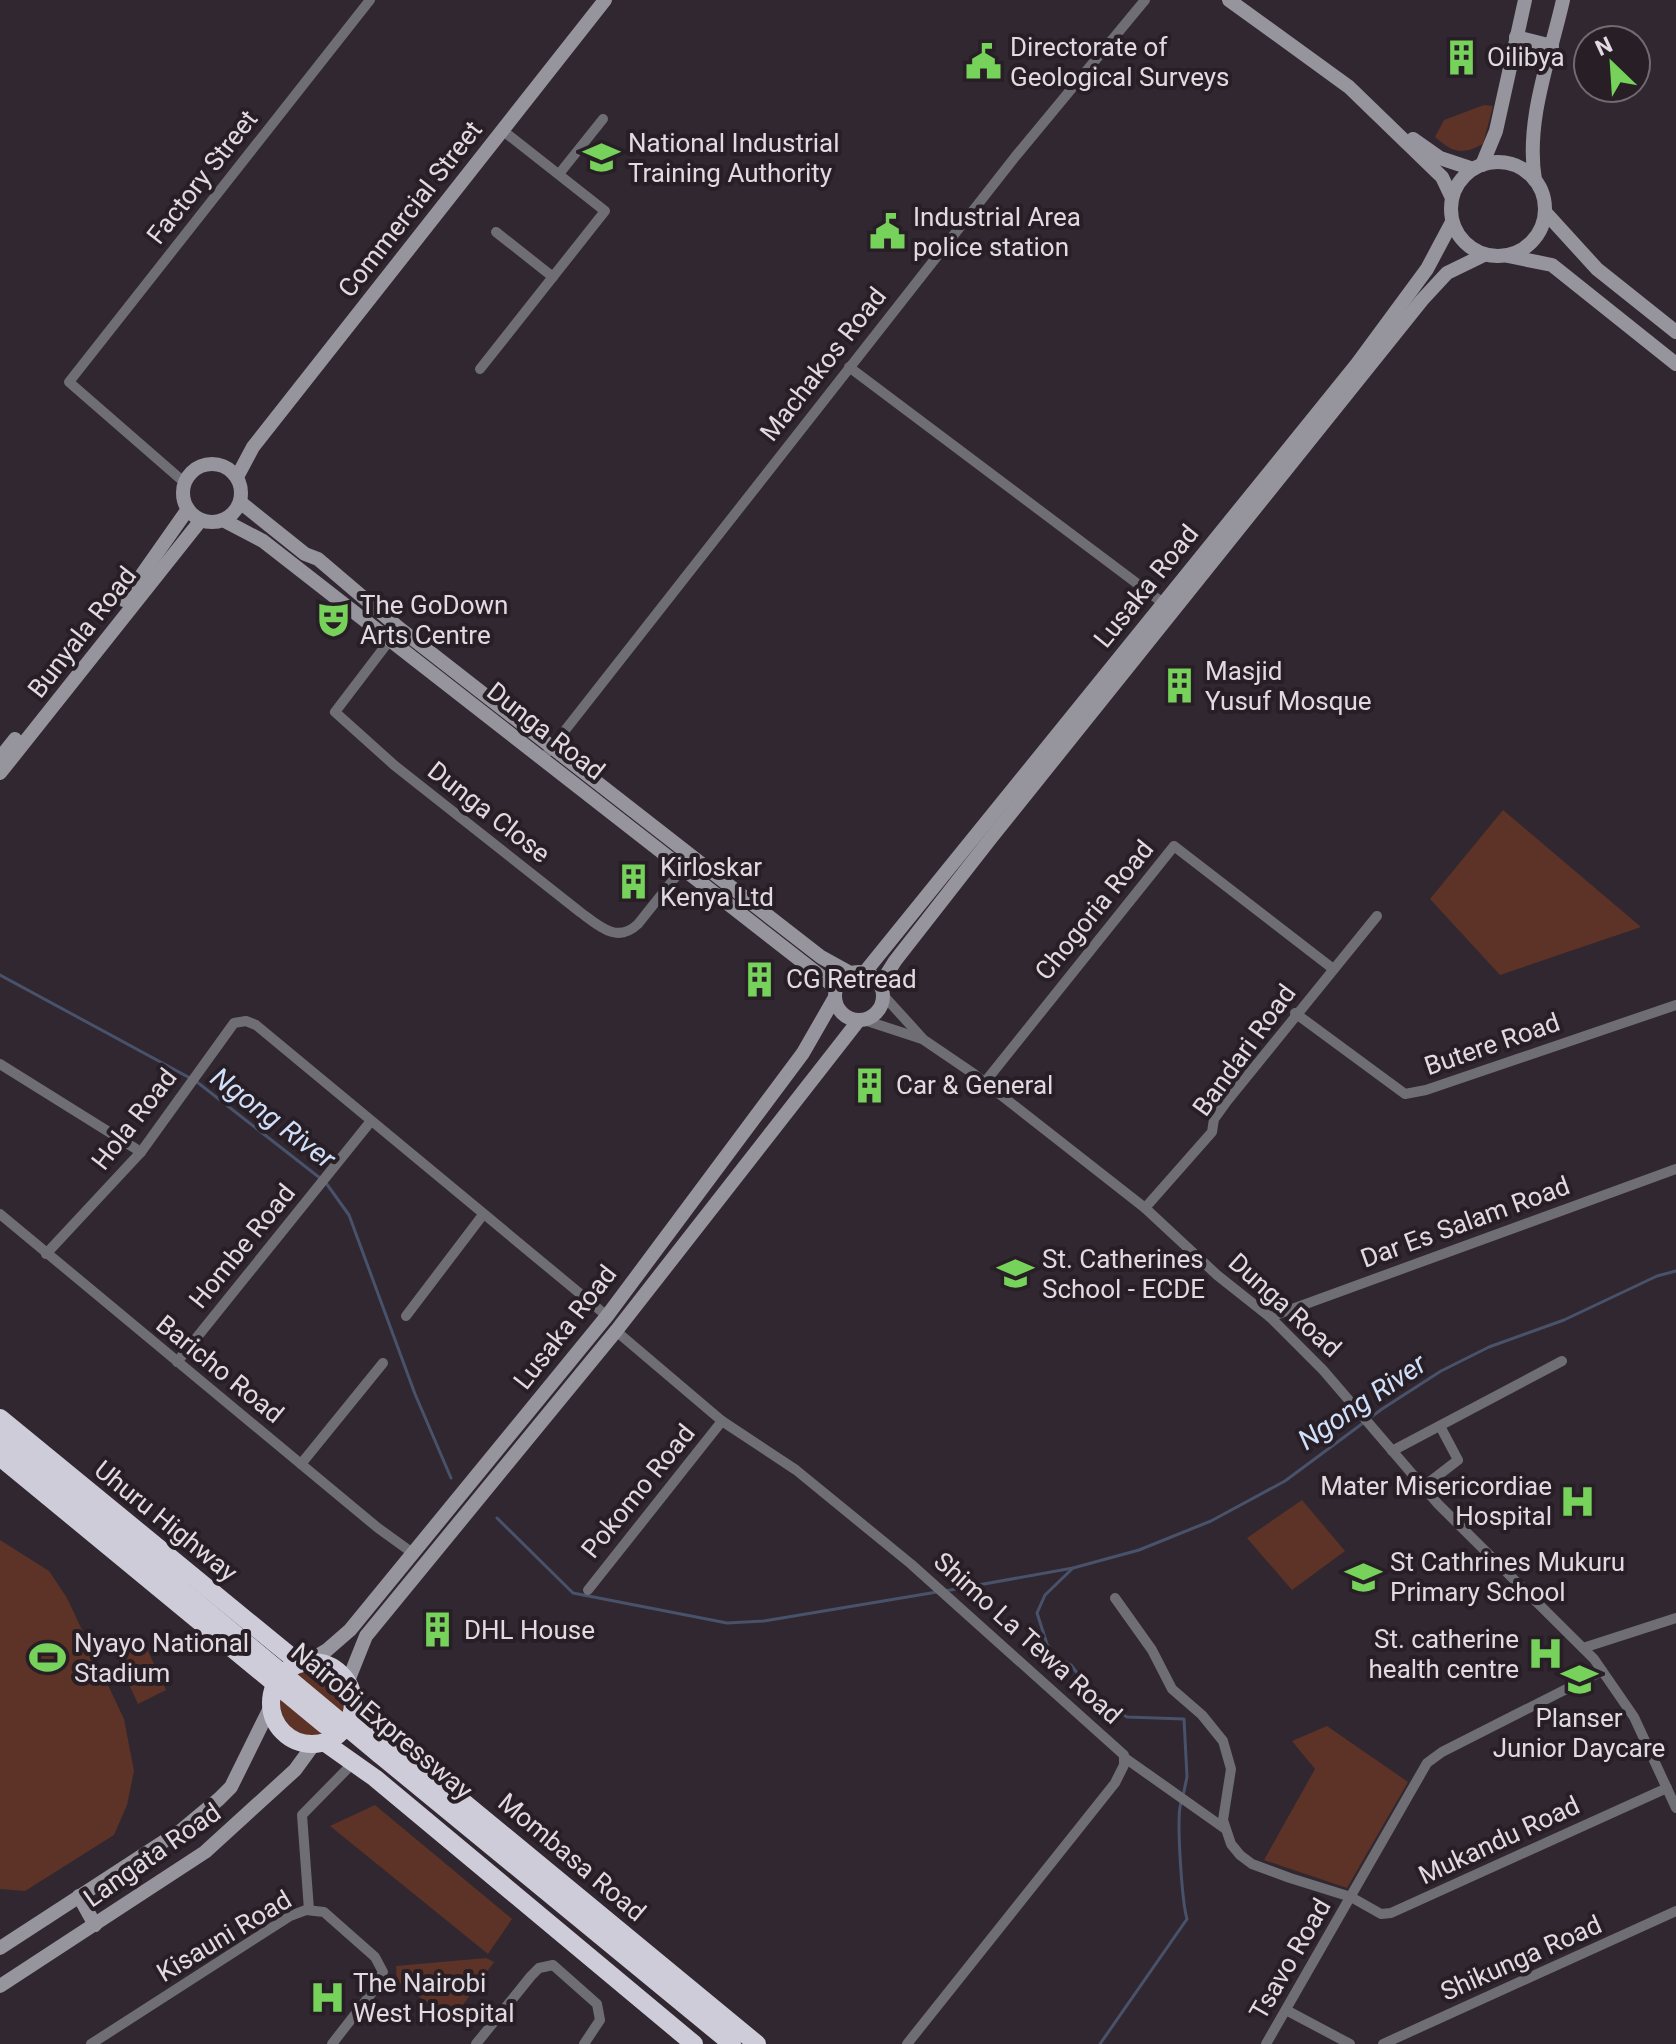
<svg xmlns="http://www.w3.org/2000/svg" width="1676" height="2044" font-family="Roboto,sans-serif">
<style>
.green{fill:#5c3326}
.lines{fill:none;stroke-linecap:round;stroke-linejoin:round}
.stream{stroke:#48526b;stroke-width:3}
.street{stroke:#6f6e74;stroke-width:10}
.secondary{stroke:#96949d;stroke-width:14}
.highway{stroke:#cfccda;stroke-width:18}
.highway-bridge{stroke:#cfccda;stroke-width:18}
.labels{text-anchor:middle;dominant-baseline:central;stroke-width:8;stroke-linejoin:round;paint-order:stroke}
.poi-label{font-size:26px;fill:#e1dbe1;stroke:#271e26;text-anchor:start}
.street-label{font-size:26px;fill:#e1dbe1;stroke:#271e26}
.water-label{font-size:28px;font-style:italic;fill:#d1e0fa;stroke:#271e26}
</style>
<rect width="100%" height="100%" fill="#312730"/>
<g class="green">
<path d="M1484,105L1493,106L1483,144C1462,155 1453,153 1435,137L1444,120Z"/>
<path d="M1503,810L1641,927L1500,975L1430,899Z"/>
<path d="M1302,1500L1345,1551L1292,1590L1247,1538Z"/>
<path d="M0,1540L49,1571L67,1598L124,1719L134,1771L127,1805L114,1835L25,1891L0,1889Z"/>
<path d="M141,1636L166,1690L138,1704L113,1650Z"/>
<circle cx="313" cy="1703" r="33"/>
<path d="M1327,1726L1408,1782L1347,1888L1264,1860L1315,1769L1292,1741Z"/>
<path d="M375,1805L512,1919L488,1954L330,1826Z"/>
<path d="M486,1958L494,1962L452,2020L397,1981L396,1966Z"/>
</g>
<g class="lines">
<g class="stream">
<path d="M0,975L190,1078"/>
<path d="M197,1082L320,1178"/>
<path d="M326,1183L349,1215L415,1394L451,1478"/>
<path d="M497,1518L573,1593L727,1623L764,1621L937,1592"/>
<path d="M1073,1568L1045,1595L1037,1613L1047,1644L1056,1657L1071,1665L1096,1698L1127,1717L1184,1719L1187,1777L1183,1796"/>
<path d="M945,1591L1073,1568L1139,1550L1211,1521L1285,1481L1382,1409L1441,1371L1489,1347L1564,1320L1657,1276L1676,1271"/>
<path d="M1100,2044L1187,1919C1182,1902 1176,1816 1181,1803"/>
</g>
<g class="street">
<path d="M559,174L603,119"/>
<path d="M496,232L553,277"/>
<path d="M849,367L1163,603"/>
<path d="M480,369L605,211L502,130"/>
<path d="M185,483L69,382L370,0"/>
<path d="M399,628L335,712L394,765L580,912C599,926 617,944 638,924L685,865"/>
<path d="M548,752L1015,157L1145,0"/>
<path d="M884,996L924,1040L974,1074L1145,1208L1217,1275L1270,1317L1323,1370L1438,1504L1594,1659L1634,1717L1676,1808"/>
<path d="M1295,1013L1405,1094L1426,1090L1676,1005"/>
<path d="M864,1020L922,1039"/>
<path d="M0,1064L141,1152"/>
<path d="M985,1082L1174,846L1332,968"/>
<path d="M1145,1208L1212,1132L1214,1119L1227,1101L1377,916"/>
<path d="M0,1214L378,1528L414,1554"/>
<path d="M46,1254L141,1152L234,1023L246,1021L256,1025L607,1316"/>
<path d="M406,1316L482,1216"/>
<path d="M1270,1317L1676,1169"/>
<path d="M616,1331L722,1421L796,1470L911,1564L1124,1755V1765L1115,1783L907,2044"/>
<path d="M177,1362L371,1121"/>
<path d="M1392,1451L1562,1361"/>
<path d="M301,1464L383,1363"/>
<path d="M1423,1487L1458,1460L1440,1426"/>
<path d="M588,1590L722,1421"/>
<path d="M1115,1598L1152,1650L1172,1689L1202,1715L1223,1741L1231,1769L1223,1820L1231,1844L1240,1855L1252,1864L1290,1878L1351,1897L1381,1914L1391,1913L1667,1788"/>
<path d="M1583,1648L1676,1618"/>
<path d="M1125,1758L1224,1828"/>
<path d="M309,1910L302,1815L353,1763"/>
<path d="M1286,2010L1350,2044"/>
<path d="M91,2044L290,1916L306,1910L324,1912L375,1957L383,1972L374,1990L332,2044"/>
<path d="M476,2044L531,1976L539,1968L553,1965L597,2004L600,2020L584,2044"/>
<path d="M1266,2044L1427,1763L1442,1752L1602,1671"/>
<path d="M1383,2044L1676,1911"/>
</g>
<g class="secondary">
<path d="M1229,0L1349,87L1442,177L1452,198"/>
<path d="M1516,37L1552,46"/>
<path d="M1413,139L1440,158L1473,169"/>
<circle cx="1498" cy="209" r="47"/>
<path d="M1482,165L1496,131L1525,0"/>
<path d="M1535,180C1525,121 1550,58 1563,0"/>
<path d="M1545,212L1597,269L1676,332"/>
<path d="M1508,256L1552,265L1676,364"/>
<circle cx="212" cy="493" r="29"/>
<path d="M237,477L253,447L605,0"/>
<path d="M240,502L305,554L318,559L399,628L821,957L850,973"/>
<path d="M223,520L263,541L836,988"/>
<path d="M124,600L188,509"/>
<path d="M0,758L15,739"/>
<path d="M0,773L201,520"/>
<circle cx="859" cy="996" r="24"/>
<path d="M865,972L1357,364L1427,269L1452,222"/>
<path d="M880,985L895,961L991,838L1422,300L1447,273L1484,255"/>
<path d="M307,1662L327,1650L350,1630L607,1316L803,1053L834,999"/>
<path d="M348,1681L366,1636L616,1331L859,1020"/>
<path d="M79,1896L95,1925"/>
<path d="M0,1948L183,1829L219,1799L231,1787L271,1706"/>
<path d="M0,1986L205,1852L295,1770L314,1744"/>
</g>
<g class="highway">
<path d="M0,1418L299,1663"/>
<circle cx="312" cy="1703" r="41"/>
<path d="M353,1711L757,2044"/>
<path d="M324,1742L375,1778L694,2044"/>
<path d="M379,1754L732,2044"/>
</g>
<g class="highway-bridge">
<path d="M0,1438L379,1754"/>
<path d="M0,1457L325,1725"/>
</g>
</g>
<defs>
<symbol id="building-bare" viewBox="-9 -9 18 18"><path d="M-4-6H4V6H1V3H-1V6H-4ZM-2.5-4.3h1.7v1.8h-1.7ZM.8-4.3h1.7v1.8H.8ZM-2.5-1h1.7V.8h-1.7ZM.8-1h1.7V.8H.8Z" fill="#76d25a" stroke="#271e26" stroke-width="2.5" paint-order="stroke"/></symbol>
<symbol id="civic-bare" viewBox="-9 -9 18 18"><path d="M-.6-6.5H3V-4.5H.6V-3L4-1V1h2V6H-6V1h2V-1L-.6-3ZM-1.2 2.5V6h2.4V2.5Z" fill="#76d25a" stroke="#271e26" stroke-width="2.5" paint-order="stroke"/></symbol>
<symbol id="university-bare" viewBox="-9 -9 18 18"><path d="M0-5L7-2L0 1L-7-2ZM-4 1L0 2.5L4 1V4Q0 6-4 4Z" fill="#76d25a" stroke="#271e26" stroke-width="2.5" paint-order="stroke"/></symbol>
<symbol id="theatre-bare" viewBox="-9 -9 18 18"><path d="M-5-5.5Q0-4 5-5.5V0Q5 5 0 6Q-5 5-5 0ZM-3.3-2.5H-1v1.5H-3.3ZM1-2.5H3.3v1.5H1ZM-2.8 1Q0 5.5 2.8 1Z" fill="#76d25a" stroke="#271e26" stroke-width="2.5" paint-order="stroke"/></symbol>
<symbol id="school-bare" viewBox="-9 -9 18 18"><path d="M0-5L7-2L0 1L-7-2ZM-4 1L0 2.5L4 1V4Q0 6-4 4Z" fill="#76d25a" stroke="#271e26" stroke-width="2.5" paint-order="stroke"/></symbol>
<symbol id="hospital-bare" viewBox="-9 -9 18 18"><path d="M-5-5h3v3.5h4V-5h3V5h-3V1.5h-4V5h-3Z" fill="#76d25a" stroke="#271e26" stroke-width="2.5" paint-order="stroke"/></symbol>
<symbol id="stadium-bare" viewBox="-9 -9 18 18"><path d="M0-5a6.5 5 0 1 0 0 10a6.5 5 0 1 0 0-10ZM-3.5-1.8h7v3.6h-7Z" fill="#76d25a" stroke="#271e26" stroke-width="2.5" paint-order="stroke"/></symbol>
</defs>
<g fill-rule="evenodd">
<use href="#building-bare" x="1436" y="32" width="51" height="51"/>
<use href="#civic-bare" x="958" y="36" width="51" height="51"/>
<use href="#university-bare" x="576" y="132" width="51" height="51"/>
<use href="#civic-bare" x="862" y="206" width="51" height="51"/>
<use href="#theatre-bare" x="308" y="594" width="51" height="51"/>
<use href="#building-bare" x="1154" y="660" width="51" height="51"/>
<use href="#building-bare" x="608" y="856" width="51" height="51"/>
<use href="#building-bare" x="734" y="954" width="51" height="51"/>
<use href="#building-bare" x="844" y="1060" width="51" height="51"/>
<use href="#school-bare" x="990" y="1248" width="51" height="51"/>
<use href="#hospital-bare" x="1552" y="1476" width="51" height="51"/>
<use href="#school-bare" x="1338" y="1552" width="51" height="51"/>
<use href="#building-bare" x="412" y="1604" width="51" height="51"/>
<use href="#hospital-bare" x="1520" y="1628" width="51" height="51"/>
<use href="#stadium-bare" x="22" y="1632" width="51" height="51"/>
<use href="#school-bare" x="1554" y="1654" width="51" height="51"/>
<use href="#hospital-bare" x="302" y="1972" width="51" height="51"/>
</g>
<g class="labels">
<g class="poi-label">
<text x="1010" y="47">Directorate of<tspan x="1010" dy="30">Geological Surveys</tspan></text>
<text x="1487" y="57">Oilibya</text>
<text x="628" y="143">National Industrial<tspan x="628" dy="30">Training Authority</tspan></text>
<text x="913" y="217">Industrial Area<tspan x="913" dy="30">police station</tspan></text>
<text x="360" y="605">The GoDown<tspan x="360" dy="30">Arts Centre</tspan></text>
<text x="1205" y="671">Masjid<tspan x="1205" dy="30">Yusuf Mosque</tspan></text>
<text x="660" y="867">Kirloskar<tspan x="660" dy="30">Kenya Ltd</tspan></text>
<text x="786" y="979">CG Retread</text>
<text x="896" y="1085">Car &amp; General</text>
<text x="1042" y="1259">St. Catherines<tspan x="1042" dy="30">School - ECDE</tspan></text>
<text x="1552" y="1486" text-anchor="end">Mater Misericordiae<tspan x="1552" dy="30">Hospital</tspan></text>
<text x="1390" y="1562">St Cathrines Mukuru<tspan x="1390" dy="30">Primary School</tspan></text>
<text x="464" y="1630">DHL House</text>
<text x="1519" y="1639" text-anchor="end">St. catherine<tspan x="1519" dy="30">health centre</tspan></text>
<text x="74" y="1643">Nyayo National<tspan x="74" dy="30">Stadium</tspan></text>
<text x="1579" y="1718" text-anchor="middle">Planser<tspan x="1579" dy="30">Junior Daycare</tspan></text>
<text x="353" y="1983">The Nairobi<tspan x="353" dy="30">West Hospital</tspan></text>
</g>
<g class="street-label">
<text transform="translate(202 177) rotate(-52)">Factory Street</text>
<text transform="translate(410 209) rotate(-52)">Commercial Street</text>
<text transform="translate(823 364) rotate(-52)">Machakos Road</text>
<text transform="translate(1146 586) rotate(-51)">Lusaka Road</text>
<text transform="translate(82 632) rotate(-52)">Bunyala Road</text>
<text transform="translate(546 731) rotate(38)">Dunga Road</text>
<text transform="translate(489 812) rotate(38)">Dunga Close</text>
<text transform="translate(1094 910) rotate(-51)">Chogoria Road</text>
<text transform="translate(1492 1044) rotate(-19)">Butere Road</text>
<text transform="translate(1244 1050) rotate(-54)">Bandari Road</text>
<text transform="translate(134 1119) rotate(-52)">Hola Road</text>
<text transform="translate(1465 1222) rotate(-20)">Dar Es Salam Road</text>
<text transform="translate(242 1246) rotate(-51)">Hombe Road</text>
<text transform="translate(1285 1305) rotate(42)">Dunga Road</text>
<text transform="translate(565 1327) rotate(-52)">Lusaka Road</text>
<text transform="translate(220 1369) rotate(39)">Baricho Road</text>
<text transform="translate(638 1491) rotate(-51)">Pokomo Road</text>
<text transform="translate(166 1521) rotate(39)">Uhuru Highway</text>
<text transform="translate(1028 1638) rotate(42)">Shimo La Tewa Road</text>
<text transform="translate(382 1721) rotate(40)">Nairobi Expressway</text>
<text transform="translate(1499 1840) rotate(-25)">Mukandu Road</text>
<text transform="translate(152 1855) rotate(-35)">Langata Road</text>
<text transform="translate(572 1857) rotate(40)">Mombasa Road</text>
<text transform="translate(224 1936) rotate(-31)">Kisauni Road</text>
<text transform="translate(1521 1958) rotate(-24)">Shikunga Road</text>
<text transform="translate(1290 1959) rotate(-60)">Tsavo Road</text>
</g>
<g class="water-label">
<text transform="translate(273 1118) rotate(37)">Ngong River</text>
<text transform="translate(1362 1402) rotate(-34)">Ngong River</text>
</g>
</g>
<g transform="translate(1612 64) rotate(335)"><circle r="38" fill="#271e26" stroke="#716a71" stroke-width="2"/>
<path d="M0-6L14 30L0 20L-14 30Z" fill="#76d25a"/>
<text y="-12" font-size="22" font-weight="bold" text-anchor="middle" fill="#e1dbe1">N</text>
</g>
</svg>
